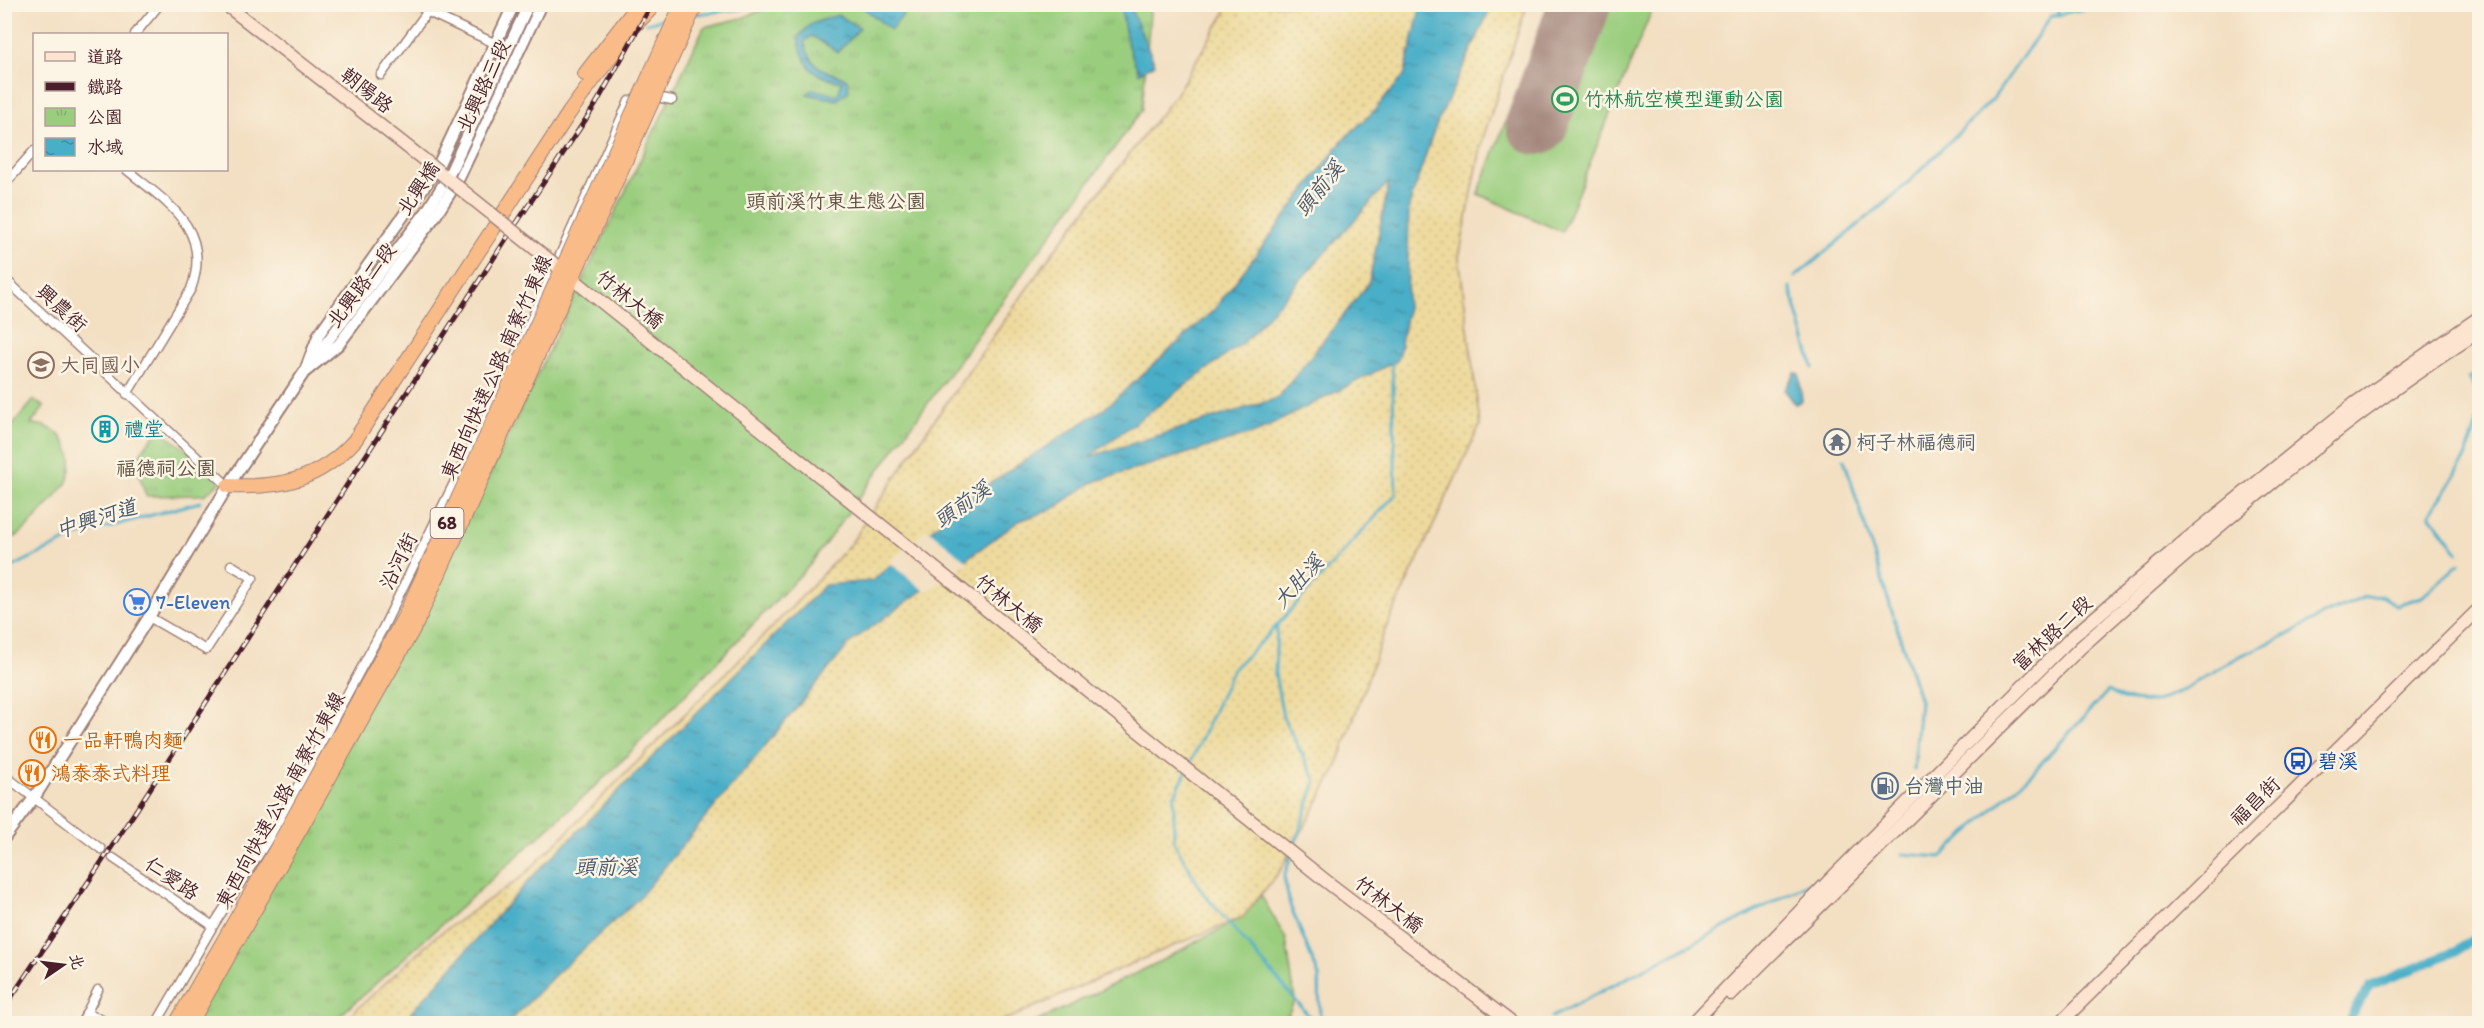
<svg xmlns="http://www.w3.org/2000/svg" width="2484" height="1028" font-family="Itim,'LXGW WenKai TC',sans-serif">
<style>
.grass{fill:#9acd7e;stroke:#727654;stroke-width:1.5}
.sand{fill:url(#sand-dots);stroke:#9c7c64;stroke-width:1.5}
.park{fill:url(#park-tufts);stroke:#727654;stroke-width:1.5}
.water{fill:url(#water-ripples);stroke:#4a667a;stroke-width:1.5;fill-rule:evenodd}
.pier{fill:#f3dfc2}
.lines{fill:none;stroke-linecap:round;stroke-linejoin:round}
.stream{stroke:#49aec8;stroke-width:3}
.canal{stroke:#49aec8;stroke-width:9}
.runway{stroke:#9e7f76;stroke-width:62}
.minor-casing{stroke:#9e7f76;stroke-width:11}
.tertiary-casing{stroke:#9e7f76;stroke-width:14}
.secondary-casing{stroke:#9e7f76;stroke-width:15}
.trunk-casing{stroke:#9e7f76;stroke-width:16}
.minor{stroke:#fff;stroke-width:8}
.tertiary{stroke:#fff;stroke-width:10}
.secondary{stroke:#fde4d0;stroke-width:12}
.trunk{stroke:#f9bc89;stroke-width:14}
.rail-casing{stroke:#4a1f2b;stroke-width:5}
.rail{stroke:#fcf5e5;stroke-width:3;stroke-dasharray:9;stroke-linecap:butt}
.tertiary-bridge-casing{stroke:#9e7f76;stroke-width:14;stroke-linecap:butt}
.secondary-bridge-casing{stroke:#9e7f76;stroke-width:15;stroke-linecap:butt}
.trunk-bridge-casing{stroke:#9e7f76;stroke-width:16;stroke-linecap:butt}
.tertiary-bridge{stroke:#fff;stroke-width:10}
.secondary-bridge{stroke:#fde4d0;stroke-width:12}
.trunk-bridge{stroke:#f9bc89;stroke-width:14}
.labels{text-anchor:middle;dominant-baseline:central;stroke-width:5;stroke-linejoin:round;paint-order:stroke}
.shield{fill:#fcf5e5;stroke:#7f5f63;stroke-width:1.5}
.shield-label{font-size:18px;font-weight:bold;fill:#4a1f2b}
.street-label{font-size:20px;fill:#4a1f2b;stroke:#fcf5e5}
.leisure-label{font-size:20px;fill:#27864d;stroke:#fcf5e5;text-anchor:start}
.park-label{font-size:20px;fill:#625344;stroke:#fcf5e5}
.education-label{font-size:20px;fill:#785e54;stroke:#fcf5e5;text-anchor:start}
.culture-label{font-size:20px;fill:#0d838f;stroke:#fcf5e5;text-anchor:start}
.worship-label{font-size:20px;fill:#5b616d;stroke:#fcf5e5;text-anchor:start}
.shop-label{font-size:20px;fill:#366cbe;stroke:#fcf5e5;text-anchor:start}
.food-label{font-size:20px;fill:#c56008;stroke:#fcf5e5;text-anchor:start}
.transit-label{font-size:20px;fill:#164399;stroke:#fcf5e5;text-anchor:start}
.service-label{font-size:20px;fill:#4e5e75;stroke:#fcf5e5;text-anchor:start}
.water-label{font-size:21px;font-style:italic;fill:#4a586a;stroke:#fcf5e5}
</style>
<defs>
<pattern id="sand-dots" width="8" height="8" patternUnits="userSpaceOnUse" patternTransform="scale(1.5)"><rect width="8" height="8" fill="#eeda9e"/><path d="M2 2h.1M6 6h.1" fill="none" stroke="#cebb88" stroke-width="1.8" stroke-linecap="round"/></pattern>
<pattern id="park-tufts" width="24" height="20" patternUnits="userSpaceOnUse" patternTransform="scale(1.5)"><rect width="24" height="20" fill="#9acd7e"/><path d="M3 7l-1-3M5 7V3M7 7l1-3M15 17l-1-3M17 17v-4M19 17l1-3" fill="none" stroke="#86b06d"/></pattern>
<pattern id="water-ripples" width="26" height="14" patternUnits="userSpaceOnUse" patternTransform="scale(1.5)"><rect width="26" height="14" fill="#49aec8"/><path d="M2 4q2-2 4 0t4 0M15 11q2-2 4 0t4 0" fill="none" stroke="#3f8da3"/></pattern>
</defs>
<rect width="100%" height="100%" fill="#fcf5e5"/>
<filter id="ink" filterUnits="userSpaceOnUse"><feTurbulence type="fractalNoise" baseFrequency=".0167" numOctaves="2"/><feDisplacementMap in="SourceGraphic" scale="12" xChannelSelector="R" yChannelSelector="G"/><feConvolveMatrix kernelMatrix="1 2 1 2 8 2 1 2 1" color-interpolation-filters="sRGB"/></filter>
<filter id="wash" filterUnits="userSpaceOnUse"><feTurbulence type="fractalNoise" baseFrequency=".008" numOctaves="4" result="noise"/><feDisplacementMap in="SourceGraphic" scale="24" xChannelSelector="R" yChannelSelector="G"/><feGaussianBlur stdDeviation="1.35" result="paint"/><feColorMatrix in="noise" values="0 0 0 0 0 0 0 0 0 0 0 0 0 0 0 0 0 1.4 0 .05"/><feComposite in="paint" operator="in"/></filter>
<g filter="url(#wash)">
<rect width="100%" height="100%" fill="#f3dfc2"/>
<g class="grass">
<path d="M1550,4L1654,5L1562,232L1478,194Z"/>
<path d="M34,400L44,407L31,424C60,425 79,451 68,480C64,489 30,525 21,533C17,537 10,539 5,540V434Z"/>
<path d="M1261,895L1286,939L1295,1000L1284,1023L1032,1024L1159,962L1243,917Z"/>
</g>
<path class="sand" d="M1224,5H1527L1483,138L1459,257L1480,425L1384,632L1336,769L1280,871L1243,917L1149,956L998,1023L341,1024L435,937L523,876L793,606L852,542L921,439L1050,256L1176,94L1225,13Z"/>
<g class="park">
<path d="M774,5H1148L1150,14L1142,110L809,566L615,768L332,1023L186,1024L472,511L704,27L742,18Z"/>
<path d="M159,428L223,480L204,495L146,496L135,461Z"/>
</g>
<g class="water">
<path d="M860,5H911L891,30Z"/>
<path d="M1120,5H1129L1155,64L1139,73L1128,46Z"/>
<path d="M1421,5H1492L1434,130L1409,206L1407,311L1398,360L1258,432L1093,482L1053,509L1019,521L851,642L639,898L556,974L508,1023L401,1024L533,876L825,585L872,581L972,495L1104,409L1214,310L1343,140L1372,113L1404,76ZM1389,182L1369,283L1278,398L1089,457L1244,342Z"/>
<path d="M838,15L860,28L838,52L812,36L804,42C812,68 821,70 847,79L849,91L837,100L807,94L813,89L838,95L842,82C811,75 805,69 798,37L811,24Z"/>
<path d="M1795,372L1799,374L1802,401L1795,404L1785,390Z"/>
</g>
<path class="pier" d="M927,529L968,562L926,592L889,562Z"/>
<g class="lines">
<g class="stream">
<path d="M2055,4L2059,15"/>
<path d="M696,14L739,9L756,4"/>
<path d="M646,23L671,17"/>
<path d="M1795,277L1898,192L1993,99L2051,16L2083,9L2085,4"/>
<path d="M1790,287L1813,368"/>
<path d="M1844,459L1920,701L1914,770"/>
<path d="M2458,552L2430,514C2452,481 2484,438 2477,395C2476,389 2472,383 2469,378L2479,372"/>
<path d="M4,571L78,535L200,502"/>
<path d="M1277,626L1275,674L1283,717L1316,781L1293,850"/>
<path d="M1189,766L1233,669L1268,635L1396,494L1392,360"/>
<path d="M1186,772L1174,797V842L1203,893L1316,1024"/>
<path d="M1902,854L1941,857L2032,773L2108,691L2122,699L2154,702L2179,692L2240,656L2289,634L2320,616L2366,597L2382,596L2396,605L2422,597L2459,564"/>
<path d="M1291,856L1284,877L1290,905L1319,976L1320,1024"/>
<path d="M1552,1017L1817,879"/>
</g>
<g class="canal">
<path d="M2480,371V373"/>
<path d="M2348,1024L2355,1008L2371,986L2456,951L2480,935"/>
</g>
<path class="runway" d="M1537,124L1580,4"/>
</g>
</g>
<g filter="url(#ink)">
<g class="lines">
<defs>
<g id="minor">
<path d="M417,4L428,12L511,51"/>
<path d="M135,34L160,4"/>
<path d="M381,75L433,4"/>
<path d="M127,170C167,203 213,229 191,289L127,394"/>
<path d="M4,185L34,151"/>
<path d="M4,278L228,486"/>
<path d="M149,617L206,650L253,578L231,565"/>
<path d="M4,775L101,849"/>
<path d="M113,858L213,926"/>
<path d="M86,1013L111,1024"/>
<path d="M81,1024L98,990"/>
<path d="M156,1024L213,926L273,832L384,626L500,389L629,101L651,96L672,100"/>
</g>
<g id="tertiary">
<path d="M314,359L427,211L448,177"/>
<path d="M306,371L339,344L436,215L457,182L541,4"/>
<path d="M4,838L34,798L149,617L228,486L305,371L319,334L436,170L514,4"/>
</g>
<g id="secondary">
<path d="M225,4L423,159"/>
<path d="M1731,994L2080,648C2206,535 2336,423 2480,331"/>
<path d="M1692,1024L1829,881L2071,638L2186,540L2354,404L2480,317"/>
<path d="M2059,1024L2480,608"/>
</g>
<g id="trunk">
<path d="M585,74L639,4"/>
<path d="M228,486C280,488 319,481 355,440L569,113L626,35L655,4"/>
</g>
</defs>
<use href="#minor" class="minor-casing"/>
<use href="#tertiary" class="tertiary-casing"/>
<use href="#secondary" class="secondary-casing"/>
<use href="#trunk" class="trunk-casing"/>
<use href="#minor" class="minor"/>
<use href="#tertiary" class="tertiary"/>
<use href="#secondary" class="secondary"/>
<use href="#trunk" class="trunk"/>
<defs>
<path id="rail" d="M4,1008L135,812L512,230L596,104L652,4"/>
</defs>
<use href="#rail" class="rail-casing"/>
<use href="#rail" class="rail"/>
<defs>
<path id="tertiary-bridge" d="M448,177L525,12"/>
<path id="secondary-bridge" d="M423,159L1326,881L1513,1024"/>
<g id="trunk-bridge">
<path d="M176,1024L277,848L405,616L682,4"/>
<path d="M190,1024L417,622L696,4"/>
</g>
</defs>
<use href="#tertiary-bridge" class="tertiary-bridge-casing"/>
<use href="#secondary-bridge" class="secondary-bridge-casing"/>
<use href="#trunk-bridge" class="trunk-bridge-casing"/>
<use href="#tertiary-bridge" class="tertiary-bridge"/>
<use href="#secondary-bridge" class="secondary-bridge"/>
<use href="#trunk-bridge" class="trunk-bridge"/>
</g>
</g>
<defs>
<symbol id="stadium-ring" viewBox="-11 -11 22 22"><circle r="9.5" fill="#fcf5e5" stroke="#2e9e5b" stroke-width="1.5"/><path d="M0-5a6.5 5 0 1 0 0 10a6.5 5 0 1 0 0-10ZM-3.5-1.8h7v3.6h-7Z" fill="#2e9e5b"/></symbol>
<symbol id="school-ring" viewBox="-11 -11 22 22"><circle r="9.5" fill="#fcf5e5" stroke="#8d6e63" stroke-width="1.5"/><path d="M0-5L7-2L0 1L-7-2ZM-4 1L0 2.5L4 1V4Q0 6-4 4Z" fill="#8d6e63"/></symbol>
<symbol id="building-ring" viewBox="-11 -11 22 22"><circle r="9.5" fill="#fcf5e5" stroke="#0f9aa8" stroke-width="1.5"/><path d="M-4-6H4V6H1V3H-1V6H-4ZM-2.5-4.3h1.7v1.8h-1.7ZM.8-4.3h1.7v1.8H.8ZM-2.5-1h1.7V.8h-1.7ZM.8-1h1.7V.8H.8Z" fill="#0f9aa8"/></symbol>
<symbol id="temple-ring" viewBox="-11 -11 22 22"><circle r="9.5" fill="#fcf5e5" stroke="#6b7280" stroke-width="1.5"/><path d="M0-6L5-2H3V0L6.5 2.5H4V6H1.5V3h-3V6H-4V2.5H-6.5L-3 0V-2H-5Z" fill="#6b7280"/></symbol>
<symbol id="supermarket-ring" viewBox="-11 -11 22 22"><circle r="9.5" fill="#fcf5e5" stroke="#3f7fe0" stroke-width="1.5"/><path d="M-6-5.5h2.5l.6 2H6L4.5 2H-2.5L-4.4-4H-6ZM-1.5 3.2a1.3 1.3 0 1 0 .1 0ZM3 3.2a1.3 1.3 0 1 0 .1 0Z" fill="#3f7fe0"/></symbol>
<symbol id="restaurant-ring" viewBox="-11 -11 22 22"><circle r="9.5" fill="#fcf5e5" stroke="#e8710a" stroke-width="1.5"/><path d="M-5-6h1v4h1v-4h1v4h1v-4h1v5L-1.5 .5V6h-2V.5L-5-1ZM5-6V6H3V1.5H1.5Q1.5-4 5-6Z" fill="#e8710a"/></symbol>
<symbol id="bus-ring" viewBox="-11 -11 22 22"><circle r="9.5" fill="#fcf5e5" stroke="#1a4fb4" stroke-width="1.5"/><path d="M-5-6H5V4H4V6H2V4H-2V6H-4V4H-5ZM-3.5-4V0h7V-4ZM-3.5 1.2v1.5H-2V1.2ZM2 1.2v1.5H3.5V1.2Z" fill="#1a4fb4"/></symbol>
<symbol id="fuel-ring" viewBox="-11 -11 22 22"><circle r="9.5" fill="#fcf5e5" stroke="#5c6f8a" stroke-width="1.5"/><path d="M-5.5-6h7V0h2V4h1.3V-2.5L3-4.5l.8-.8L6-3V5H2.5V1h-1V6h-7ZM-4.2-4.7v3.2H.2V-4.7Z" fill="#5c6f8a"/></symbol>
</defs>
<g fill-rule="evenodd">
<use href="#stadium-ring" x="1550" y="84" width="30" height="30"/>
<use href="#school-ring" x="26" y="350" width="30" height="30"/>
<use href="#building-ring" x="90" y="414" width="30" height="30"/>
<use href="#temple-ring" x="1822" y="427" width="30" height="30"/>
<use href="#supermarket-ring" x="122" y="587" width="30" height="30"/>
<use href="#restaurant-ring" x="28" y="725" width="30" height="30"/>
<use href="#bus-ring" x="2283" y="746" width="30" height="30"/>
<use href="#restaurant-ring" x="17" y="758" width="30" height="30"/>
<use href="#fuel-ring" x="1870" y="771" width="30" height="30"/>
</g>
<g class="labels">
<rect class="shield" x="430.5" y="508" width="33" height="30" rx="4.5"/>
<g class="shield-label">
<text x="447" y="523">68</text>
</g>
<g class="street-label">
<text transform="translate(483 86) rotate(-65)">北興路三段</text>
<text transform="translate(367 90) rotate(38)">朝陽路</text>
<text transform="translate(418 188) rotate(-57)">北興橋</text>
<text transform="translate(361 285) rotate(-53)">北興路二段</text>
<text transform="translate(630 299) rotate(39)">竹林大橋</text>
<text transform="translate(62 308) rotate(42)">興農街</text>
<text transform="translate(496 367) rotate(-66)">東西向快速公路 南寮竹東線</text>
<text transform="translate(398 561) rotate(-64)">沿河街</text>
<text transform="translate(1009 603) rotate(39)">竹林大橋</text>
<text transform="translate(2052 633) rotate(-43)">富林路二段</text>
<text transform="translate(280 800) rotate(-61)">東西向快速公路 南寮竹東線</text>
<text transform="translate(2255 801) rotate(-44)">福昌街</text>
<text transform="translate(172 878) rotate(34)">仁愛路</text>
<text transform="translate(1389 904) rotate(37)">竹林大橋</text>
</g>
<g class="leisure-label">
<text x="1584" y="99">竹林航空模型運動公園</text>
</g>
<g class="park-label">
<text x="836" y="201">頭前溪竹東生態公園</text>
<text x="166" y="468">福德祠公園</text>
</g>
<g class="education-label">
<text x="60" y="365">大同國小</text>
</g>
<g class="culture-label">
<text x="124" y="429">禮堂</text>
</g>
<g class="worship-label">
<text x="1856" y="442">柯子林福德祠</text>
</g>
<g class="shop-label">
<text x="156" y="602">7-Eleven</text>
</g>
<g class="food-label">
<text x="63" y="740">一品軒鴨肉麵</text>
<text x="51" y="773">鴻泰泰式料理</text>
</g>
<g class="transit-label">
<text x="2318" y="761">碧溪</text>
</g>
<g class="service-label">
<text x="1904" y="786">台灣中油</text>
</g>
<g class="water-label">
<text transform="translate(1319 188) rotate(-51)">頭前溪</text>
<text transform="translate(962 504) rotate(-35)">頭前溪</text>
<text transform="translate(96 518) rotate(-18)">中興河道</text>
<text transform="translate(1298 581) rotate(-48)">大肚溪</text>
<text x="606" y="866">頭前溪</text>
</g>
</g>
<rect width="2484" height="1028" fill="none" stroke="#fcf5e5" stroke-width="24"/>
<rect x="33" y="33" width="195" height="138" fill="#fcf5e5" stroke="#b59f9b" stroke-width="1.5"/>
<rect x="45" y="52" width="30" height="9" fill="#fde4d0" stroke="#b59f9b" stroke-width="1.5"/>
<text x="87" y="63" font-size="18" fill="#4a1f2b">道路</text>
<rect x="45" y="82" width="30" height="9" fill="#4a1f2b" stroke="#b59f9b" stroke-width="1.5"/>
<text x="87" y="93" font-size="18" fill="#4a1f2b">鐵路</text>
<rect x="45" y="108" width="30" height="18" fill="url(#park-tufts)" stroke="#b59f9b" stroke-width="1.5"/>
<text x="87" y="123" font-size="18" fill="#4a1f2b">公園</text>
<rect x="45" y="138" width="30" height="18" fill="url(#water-ripples)" stroke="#b59f9b" stroke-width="1.5"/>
<text x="87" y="153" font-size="18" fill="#4a1f2b">水域</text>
<g transform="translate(63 965) rotate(76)" stroke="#fcf5e5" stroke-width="4.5" paint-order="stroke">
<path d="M0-4.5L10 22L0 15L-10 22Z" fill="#4a1f2b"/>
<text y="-9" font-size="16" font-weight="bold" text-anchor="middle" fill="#4a1f2b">北</text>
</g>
</svg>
